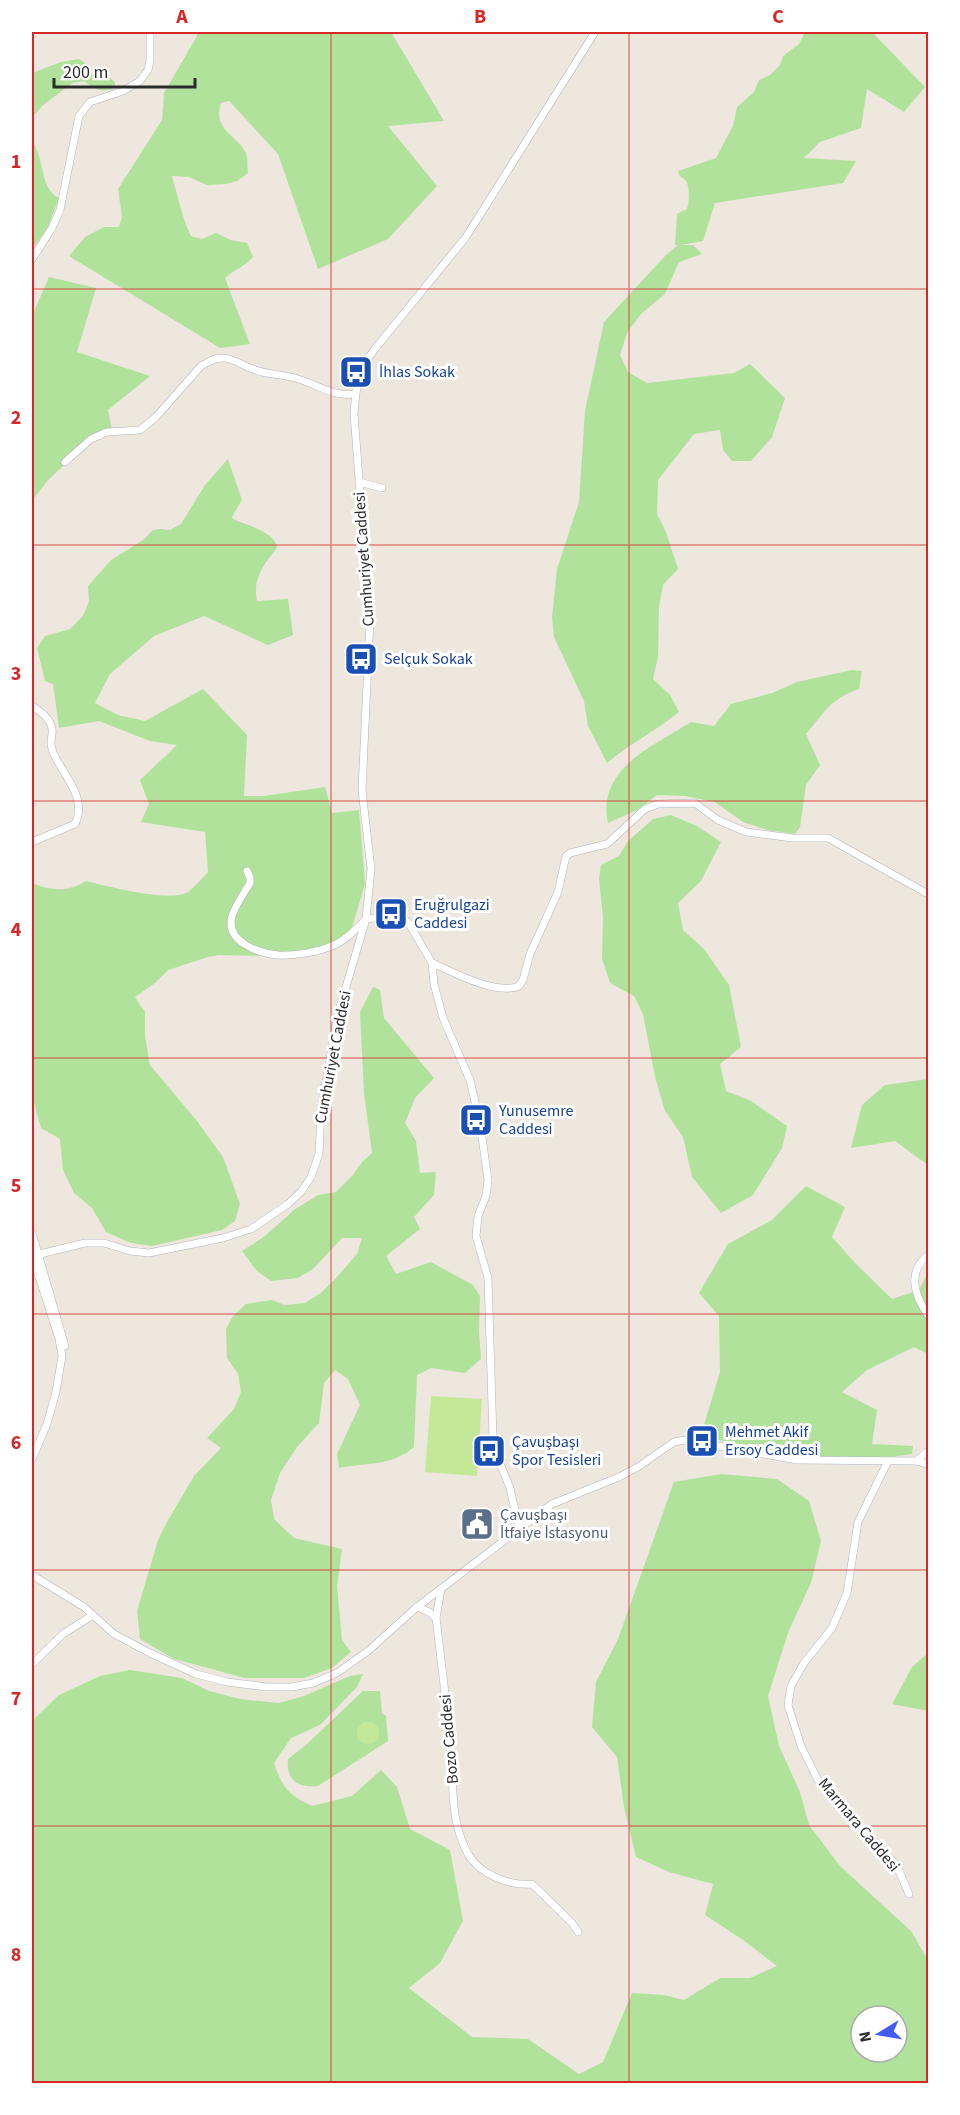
<svg xmlns="http://www.w3.org/2000/svg" width="960" height="2115" font-family="'Source Sans 3',sans-serif">
<style>
.green{fill:#b1e29c;fill-rule:evenodd}
.pitch{fill:#c3e998}
.lines{fill:none;stroke-linecap:round;stroke-linejoin:round}
.secondary-casing{stroke:#b1b4bf;stroke-width:8}
.secondary{stroke:#fff;stroke-width:7}
.grid{fill:none;stroke:#d62828;stroke-width:1.5;stroke-opacity:0.55}
.labels{text-anchor:middle;dominant-baseline:central;stroke-width:6;stroke-linejoin:round;paint-order:stroke}
.transit-label{font-size:16px;fill:#164399;stroke:#fff;text-anchor:start}
.street-label{font-size:16px;fill:#2b2b2b;stroke:#fff}
.service-label{font-size:16px;fill:#4e5e75;stroke:#fff;text-anchor:start}
.neatline{fill:none;stroke:#d62828;stroke-width:2}
.grid-label{font-size:20px;text-anchor:middle;font-weight:bold;fill:#d62828}
</style>
<rect width="100%" height="100%" fill="#ede7de"/>
<g class="green">
<path d="M196,32H391L444,121L388,126L437,186L388,239L318,269L278,154L229,101L221,103C212,131 238,135 246,153C248,159 247,167 248,173L237,181L226,184L207,185L189,177L172,176C178,196 182,218 191,236L202,239L216,233L231,240L247,243L253,257C244,267 235,269 225,278L250,344L220,348L69,256L85,237L104,227H119L122,217L118,189L162,120L164,93L197,36Z"/>
<path d="M805,32H872L925,87L904,112L867,89L861,128L820,142L804,158L856,161L843,183L715,203L703,241L681,245H693L702,254L679,262L665,294L641,314L627,333L620,355L628,372L647,383L734,373L750,364L785,398L772,437L751,461H732L723,450L720,430L694,434L658,480L657,514L666,532L678,569L663,585L659,607L658,657L653,679L670,695L679,712C656,731 629,744 607,763L588,726L584,701L554,637L552,617L557,569L579,502L585,411L604,322L665,256L678,245H675L677,214L687,209C689,203 690,190 687,183C684,177 679,178 678,171L716,158L733,126L737,107L754,92L759,80L770,75L780,65L783,56L799,44Z"/>
<path d="M79,59L85,63V72L95,75L97,67L115,82L114,89C97,92 97,90 84,81L73,83L63,90L42,106L32,118V73L61,62Z"/>
<path d="M32,141C45,157 39,189 59,198L48,227L32,250Z"/>
<path d="M49,277L96,288L77,352L150,376L108,410L113,434L93,438L48,480L32,501V316Z"/>
<path d="M228,459L242,500L232,517L233,519C246,525 276,532 277,548C264,565 252,578 257,601L288,599L293,635L268,645L204,616L154,636L110,674L95,703L118,715L145,721L203,689L247,735L244,796H264L325,787L332,813L359,810L365,884L351,931L326,947L272,956L219,955L208,957L168,970L155,983L135,997L145,1012V1036L150,1065L197,1121L223,1157L240,1204L235,1221L222,1230L152,1246L131,1243L106,1232L92,1208L74,1193L63,1170L60,1139L41,1128L32,1096V883C50,891 69,892 86,881C106,886 171,903 188,892C195,887 202,878 208,872L205,832L141,822L149,804L140,780L177,745L150,741L99,721L59,728L53,684L45,681L37,648L45,636L70,629L83,616L89,601L88,586L111,560L143,540L153,530L161,529L170,530L181,524L205,485Z"/>
<path d="M852,670L862,671L859,689C830,699 825,712 806,734L820,765L806,785L800,827L795,834L767,830L743,822L715,802L685,796L657,795L637,810L608,823C596,769 653,746 691,722L714,726L731,704L772,693L797,682Z"/>
<path d="M671,815L697,826L721,842L701,881L678,903L683,930L704,949L729,985L741,1047L720,1064L726,1091L751,1101L787,1126L782,1148L753,1195L721,1213L692,1177L683,1137L665,1111L655,1077L643,1014L634,996L610,983L602,958L603,918L599,879L601,865L619,856L628,841L653,819Z"/>
<path d="M373,987L380,990L384,1018L434,1078L415,1098L405,1123L416,1141L420,1173L436,1172L434,1195L414,1217L420,1229L386,1256L396,1274L431,1262L473,1285L480,1296L479,1331L481,1359L465,1373L431,1368L417,1375L414,1447C390,1467 369,1462 339,1468L337,1454L360,1405L348,1379L335,1370L324,1383L319,1423L297,1447L280,1473L271,1500L274,1519L294,1538L342,1549L337,1586L342,1640L351,1652L332,1668L304,1678H245L174,1659L140,1639L137,1611L158,1540L167,1522L194,1476L221,1448L207,1438L234,1409L241,1392L238,1374L227,1358L226,1329L233,1316L246,1304L272,1300L285,1305L305,1303L321,1293L337,1277L357,1254L362,1238H342L313,1269L298,1278L271,1281L257,1271L242,1251L265,1236L294,1210L318,1195L336,1192L352,1176L362,1162L372,1153L364,1093L360,1012Z"/>
<path d="M928,1079V1165L895,1141L851,1148L862,1105L885,1085Z"/>
<path d="M806,1186L845,1207L832,1237L856,1264L892,1299L919,1290L928,1272V1354L914,1347L867,1370L842,1392L877,1410L872,1444L913,1446L912,1454L872,1460L768,1453L701,1435L720,1372L719,1316L699,1293L728,1244L772,1220Z"/>
<path d="M721,1474L777,1479L809,1501L821,1541L811,1583L789,1630L768,1696L779,1746L800,1792L809,1825L840,1866L911,1931L928,1960V2083H32V1721L59,1695L100,1676L130,1670L182,1678L209,1691L240,1699L279,1703L304,1696L350,1676L363,1674L357,1687L320,1725L291,1738L274,1763C283,1789 288,1794 312,1806L352,1796L381,1770L397,1787L410,1829L450,1850L463,1921L440,1963L409,1988L472,2037L528,2039L579,2074L603,2062L632,1993L664,1995L684,2000L720,1978H750L777,1966L743,1940L705,1915L713,1884L669,1872L636,1857L624,1807L617,1757L592,1727L596,1682L618,1639L674,1482ZM861,2016H897V2052H861Z"/>
<path d="M928,1653V1711L892,1704L912,1667Z"/>
<path d="M363,1691H380L382,1713L386,1716L388,1741L318,1786C297,1788 286,1780 288,1759L307,1744Z"/>
</g>
<g class="pitch">
<path d="M431,1396L482,1399L477,1476L425,1472Z"/>
<circle cx="368" cy="1733" r="11"/>
</g>
<g class="lines">
<defs>
<g id="secondary">
<path d="M32,259L52,228L60,210L79,116L90,102L123,91L140,81L148,70L150,61V32"/>
<path d="M65,462L91,439L107,432L140,430L156,417L201,366C208,362 214,358 222,358C234,358 243,366 253,369C267,375 283,374 298,379C318,385 334,397 355,394"/>
<path d="M359,482L382,488"/>
<path d="M32,706C42,712 54,721 52,734C51,742 50,744 53,752C63,776 88,797 75,824L32,842"/>
<path d="M247,871L250,878V883C244,893 236,904 232,916C225,941 257,953 278,955C294,956 317,952 332,946C345,941 355,930 364,921"/>
<path d="M366,919L399,915L408,922L432,963L434,984L443,1018L470,1080L480,1123L488,1180L486,1196L478,1216L476,1236L488,1278L493,1438L497,1456L510,1488L519,1528"/>
<path d="M432,963C453,972 497,996 519,986L523,980L530,954L558,892L566,856L570,853L607,844L645,809L658,804L695,803L718,820L746,832L792,838H828L928,894"/>
<path d="M32,1233L65,1346"/>
<path d="M32,1255L59,1339L62,1356L56,1392L47,1424L32,1459"/>
<path d="M928,1255C907,1272 914,1295 928,1315"/>
<path d="M32,1256L85,1243H104L130,1251L149,1253L223,1238L251,1229L288,1204L301,1192L311,1177L319,1154L321,1110L338,1014L366,919L371,869L362,790L370,620L354,414C356,387 357,373 374,350L466,237L595,32"/>
<path d="M888,1461L858,1522L847,1593L832,1628L804,1663L791,1686L788,1705L801,1746L818,1780L897,1866L909,1894"/>
<path d="M916,1461L928,1451"/>
<path d="M32,1575L84,1607L114,1634L150,1653L196,1674L227,1682L267,1687H292L313,1683L337,1673L368,1651L417,1607L552,1504L619,1477L638,1467L674,1442L685,1440L797,1460L916,1461L928,1464"/>
<path d="M417,1607L429,1612L436,1618L441,1589"/>
<path d="M436,1618C442,1664 447,1710 451,1756C454,1792 450,1820 468,1854C480,1875 510,1886 532,1884L572,1923L578,1932"/>
<path d="M32,1664L63,1634L93,1615"/>
</g>
</defs>
<use href="#secondary" class="secondary-casing"/>
<use href="#secondary" class="secondary"/>
</g>
<path class="grid" d="M331,32V2084M629,32V2084M32,289H928M32,545H928M32,801H928M32,1058H928M32,1314H928M32,1570H928M32,1826H928"/>
<defs>
<symbol id="bus-square" viewBox="-11 -11 22 22"><rect x="-9" y="-9" width="18" height="18" rx="4" fill="#1a4fb4" stroke="#fff"/><path d="M-5-6H5V4H4V6H2V4H-2V6H-4V4H-5ZM-3.5-4V0h7V-4ZM-3.5 1.2v1.5H-2V1.2ZM2 1.2v1.5H3.5V1.2Z" fill="#fff"/></symbol>
<symbol id="civic-square" viewBox="-11 -11 22 22"><rect x="-9" y="-9" width="18" height="18" rx="4" fill="#5c6f8a" stroke="#fff"/><path d="M-.6-6.5H3V-4.5H.6V-3L4-1V1h2V6H-6V1h2V-1L-.6-3ZM-1.2 2.5V6h2.4V2.5Z" fill="#fff"/></symbol>
</defs>
<g fill-rule="evenodd">
<use href="#bus-square" x="337" y="353" width="38" height="38"/>
<use href="#bus-square" x="342" y="640" width="38" height="38"/>
<use href="#bus-square" x="372" y="895" width="38" height="38"/>
<use href="#bus-square" x="457" y="1101" width="38" height="38"/>
<use href="#bus-square" x="683" y="1422" width="38" height="38"/>
<use href="#bus-square" x="470" y="1432" width="38" height="38"/>
<use href="#civic-square" x="458" y="1505" width="38" height="38"/>
</g>
<g class="labels">
<g class="transit-label">
<text x="379" y="372">İhlas Sokak</text>
<text x="384" y="659">Selçuk Sokak</text>
<text x="414" y="905">Eruğrulgazi<tspan x="414" dy="18">Caddesi</tspan></text>
<text x="499" y="1111">Yunusemre<tspan x="499" dy="18">Caddesi</tspan></text>
<text x="725" y="1432">Mehmet Akif<tspan x="725" dy="18">Ersoy Caddesi</tspan></text>
<text x="512" y="1442">Çavuşbaşı<tspan x="512" dy="18">Spor Tesisleri</tspan></text>
</g>
<g class="street-label">
<text transform="translate(364 559) rotate(-94)">Cumhuriyet Caddesi</text>
<text transform="translate(333 1057) rotate(-79)">Cumhuriyet Caddesi</text>
<text transform="translate(449 1739) rotate(-95)">Bozo Caddesi</text>
<text transform="translate(859 1825) rotate(50)">Marmara Caddesi</text>
</g>
<g class="service-label">
<text x="500" y="1515">Çavuşbaşı<tspan x="500" dy="18">İtfaiye İstasyonu</tspan></text>
</g>
</g>
<rect width="960" height="2115" fill="none" stroke="#ffffff" stroke-width="66"/>
<g transform="translate(879 2034) rotate(259)"><circle r="28" fill="#ffffff" stroke="#aaaaaa" stroke-width="1.5"/>
<path d="M0-4.5L10 22L0 15L-10 22Z" fill="#425cf6"/>
<text y="-9" font-size="16" font-weight="bold" text-anchor="middle" fill="#2b2b2b">N</text>
</g>
<path d="M54 78v9h141v-9" fill="none" stroke="#2b2b2b" stroke-width="3"/>
<text x="63" y="78" font-size="18" fill="#2b2b2b" stroke="#ffffff" stroke-width="4.5" paint-order="stroke">200 m</text>
<rect x="33" y="33" width="894" height="2049" class="neatline"/>
<g class="grid-label">
<text x="182" y="23">A</text>
<text x="480" y="23">B</text>
<text x="778" y="23">C</text>
<text x="16" y="168">1</text>
<text x="16" y="424">2</text>
<text x="16" y="680">3</text>
<text x="16" y="936">4</text>
<text x="16" y="1192">5</text>
<text x="16" y="1449">6</text>
<text x="16" y="1705">7</text>
<text x="16" y="1961">8</text>
</g>
</svg>
